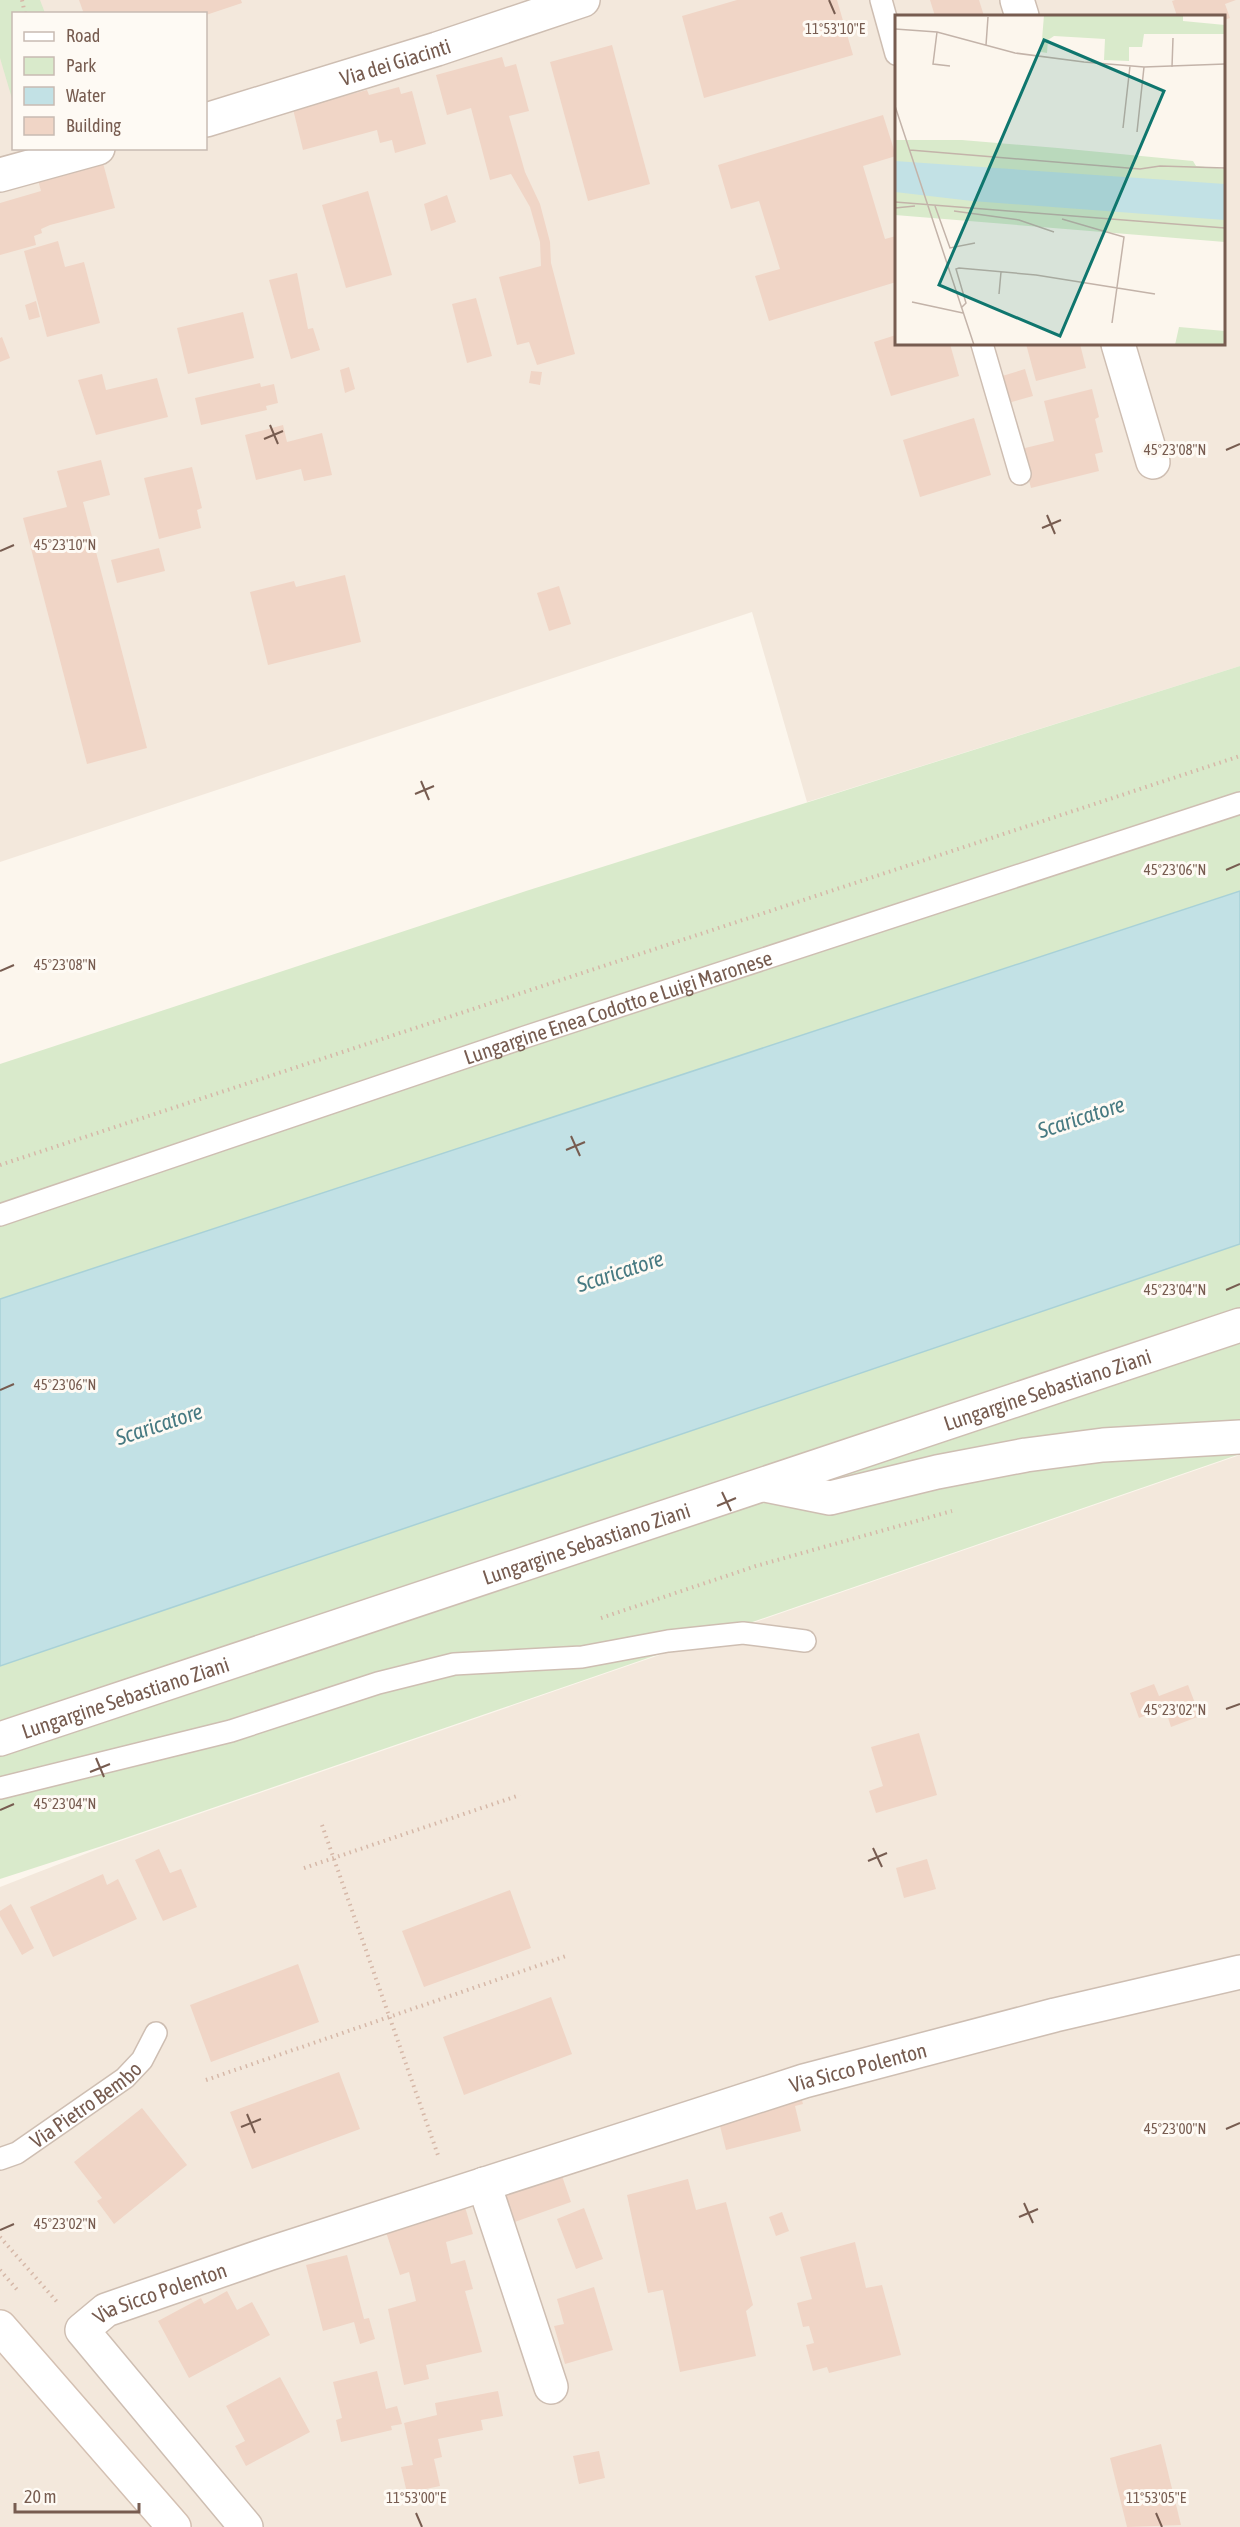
<svg xmlns="http://www.w3.org/2000/svg" width="1240" height="2527" font-family="'Asap Condensed',sans-serif">
<style>
.residential{fill:#f3e8dc;fill-rule:evenodd}
.green{fill:#d9eacb}
.water{fill:#c2e1e5;stroke:#a8d1d7;stroke-width:1.5}
.building{fill:#f0d5c6}
.lines{fill:none;stroke-linecap:round;stroke-linejoin:round}
.service-casing{stroke:#cebeb2;stroke-width:24}
.minor-casing{stroke:#cebeb2;stroke-width:36}
.tertiary-casing{stroke:#cebeb2;stroke-width:36}
.secondary-casing{stroke:#d4c0b2;stroke-width:36}
.path{stroke:#d6b8a8;stroke-width:4;stroke-dasharray:1.5 4.5;stroke-linecap:butt}
.service{stroke:#fff;stroke-width:21}
.minor{stroke:#fff;stroke-width:33}
.tertiary{stroke:#fff;stroke-width:33}
.secondary{stroke:#fff;stroke-width:33}
.ticks{fill:none;stroke:#775c50;stroke-width:2}
.labels{text-anchor:middle;dominant-baseline:central;stroke-width:6;stroke-linejoin:round;paint-order:stroke}
.street-label{font-size:21px;fill:#775c50;stroke:#fefaf4}
.water-label{font-size:22px;font-style:italic;fill:#477a82;stroke:#fefaf4}
.inset-road{fill:none;stroke:#c3b3a9;stroke-width:1.5}
.view{fill:#0f766e;fill-opacity:0.15;stroke:#0f766e;stroke-width:3}
.inset-edge{fill:none;stroke:#775c50;stroke-width:3}
.ticks-label{font-size:15px;text-anchor:middle;fill:#775c50;stroke:#fefaf4;stroke-width:6;stroke-linejoin:round;paint-order:stroke}
</style>
<rect width="100%" height="100%" fill="#fcf6ed"/>
<g class="residential">
<path d="M0,0H1240V666L807,802L752,612L0,862ZM14,14H206V148H14ZM896,16H1224V344H896Z"/>
<path d="M1240,1455V2527H0V1887L103,1847Z"/>
</g>
<g class="green">
<path d="M0,0H40L45,13L14,14L13,102L0,58Z"/>
<path d="M1240,666V1454L102,1846L0,1879V1064L526,891Z"/>
</g>
<path class="water" d="M1240,891V1244L0,1666V1299Z"/>
<g class="building">
<path d="M79,0H241L242,3L206,15L84,14Z"/>
<path d="M737,0H837L853,55L704,98L682,16Z"/>
<path d="M930,0H979L984,16H935Z"/>
<path d="M1175,0H1236L1225,4L1230,18L1224,20V16H1177L1172,1Z"/>
<path d="M612,45L650,184L588,201L550,62Z"/>
<path d="M502,57L505,67L516,64L529,111L509,116L525,172L540,204L550,242L551,263L575,354L537,365L529,342L517,345L499,277L541,266L540,242L530,207L511,174L490,180L471,108L447,115L436,75Z"/>
<path d="M399,87L401,94L412,91L426,144L395,153L392,140L380,143L377,130L303,150L293,109L367,90L369,95Z"/>
<path d="M883,115L896,156L863,166L885,239L896,236V282L769,321L755,276L780,269L759,201L731,209L718,165Z"/>
<path d="M103,163L115,208L50,225L41,229L42,233L34,236L36,245L0,255V203L41,191L38,180Z"/>
<path d="M368,191L392,275L346,288L322,205Z"/>
<path d="M447,195L456,222L431,231L424,204Z"/>
<path d="M58,241L65,267L84,262L100,323L47,337L24,251Z"/>
<path d="M297,273L308,329L313,328L320,350L291,359L269,280Z"/>
<path d="M476,298L492,356L467,363L452,304Z"/>
<path d="M36,301L40,317L29,320L25,305Z"/>
<path d="M243,312L254,358L188,374L177,328Z"/>
<path d="M896,335V344H950L959,376L891,396L874,342Z"/>
<path d="M2,337L10,358L0,362V338Z"/>
<path d="M1026,344H1080L1086,368L1036,381Z"/>
<path d="M349,367L355,389L345,393L340,370Z"/>
<path d="M1025,369L1033,396L1008,403L999,377Z"/>
<path d="M531,371L542,372L540,385L529,383Z"/>
<path d="M102,374L106,390L157,378L168,417L96,435L78,380Z"/>
<path d="M260,383L261,387L274,384L278,403L266,406L267,410L201,425L195,398Z"/>
<path d="M1092,389L1099,417L1095,419L1103,452L1095,454L1099,471L1031,488L1021,449L1054,441L1044,401Z"/>
<path d="M974,418L991,475L920,497L903,440Z"/>
<path d="M283,425L287,442L322,433L332,475L304,481L301,469L256,480L245,435Z"/>
<path d="M101,460L110,495L83,502L147,748L87,764L23,518L67,507L57,471Z"/>
<path d="M192,467L202,508L197,510L201,528L159,539L144,478Z"/>
<path d="M159,548L165,571L117,583L111,560Z"/>
<path d="M345,575L361,642L268,665L250,592L294,581L296,587Z"/>
<path d="M559,586L571,624L549,631L537,593Z"/>
<path d="M1154,1684L1159,1696L1188,1685L1200,1716L1171,1727L1165,1708L1139,1718L1130,1693Z"/>
<path d="M919,1733L937,1795L876,1813L869,1791L883,1786L871,1747Z"/>
<path d="M159,1849L170,1873L181,1869L197,1907L163,1921L135,1860Z"/>
<path d="M927,1859L936,1889L904,1898L896,1868Z"/>
<path d="M103,1874L107,1885L118,1879L137,1919L53,1957L30,1907Z"/>
<path d="M510,1890L531,1948L424,1987L402,1931Z"/>
<path d="M11,1904L34,1948L22,1955L0,1916V1911Z"/>
<path d="M298,1964L319,2022L211,2062L190,2005Z"/>
<path d="M551,1997L572,2054L464,2095L443,2037Z"/>
<path d="M339,2072L360,2129L252,2169L230,2112Z"/>
<path d="M801,2097L803,2104L795,2106L801,2131L726,2150L718,2118Z"/>
<path d="M142,2108L187,2165L114,2224L97,2201L102,2198L74,2162Z"/>
<path d="M536,2173L540,2184L562,2176L571,2202L509,2224L499,2198L518,2191L514,2181Z"/>
<path d="M688,2179L696,2210L726,2202L753,2305L746,2311L756,2356L680,2372L663,2290L648,2293L627,2195Z"/>
<path d="M465,2207L473,2234L446,2242L451,2264L465,2260L473,2289L465,2291L482,2352L426,2365L429,2379L404,2385L388,2309L416,2301L409,2272L400,2275L385,2229Z"/>
<path d="M584,2208L603,2259L576,2269L557,2219Z"/>
<path d="M782,2212L789,2231L776,2236L769,2217Z"/>
<path d="M855,2242L866,2288L882,2285L901,2355L829,2373L827,2367L813,2371L806,2345L814,2343L809,2326L803,2327L797,2303L812,2299L800,2257Z"/>
<path d="M347,2255L364,2319L369,2318L375,2339L360,2344L354,2322L323,2331L306,2265Z"/>
<path d="M594,2287L613,2350L565,2364L554,2326L564,2324L557,2299Z"/>
<path d="M227,2291L237,2310L252,2302L270,2335L189,2378L158,2321L201,2298L204,2304Z"/>
<path d="M377,2371L386,2409L397,2406L402,2424L391,2426L392,2430L341,2442L336,2420L342,2418L333,2382Z"/>
<path d="M280,2377L310,2432L246,2466L235,2446L245,2441L226,2406Z"/>
<path d="M498,2391L503,2416L481,2420L483,2430L438,2439L442,2457L434,2459L440,2486L407,2493L401,2467L413,2465L404,2423L437,2415L435,2403Z"/>
<path d="M1161,2444L1181,2525L1127,2527L1110,2458Z"/>
<path d="M599,2451L605,2478L579,2484L573,2456Z"/>
</g>
<g class="lines">
<defs>
<g id="service">
<path d="M881,0L896,54"/>
<path d="M982,344L1020,474"/>
<path id="s1" d="M0,1215L525,1037L1240,803"/>
<path d="M0,1788L231,1731L378,1683L454,1664L582,1657L668,1641L743,1633L805,1641"/>
<path id="s2" d="M0,2159L17,2153L125,2078L142,2060L156,2033"/>
</g>
<g id="minor">
<path d="M1017,0L1022,16"/>
<path id="s3" d="M206,120L437,49L583,0"/>
<path d="M0,175L98,148"/>
<path d="M1118,344L1153,462"/>
<path d="M765,1485L830,1498L937,1472L1026,1455L1103,1445L1240,1437"/>
<path d="M484,2184L551,2387"/>
<path id="s4" d="M246,2527L82,2330L106,2310L268,2254L804,2081L1055,2015L1240,1972"/>
</g>
<g id="tertiary">
<path id="s5" d="M0,1739L1240,1325"/>
</g>
<path id="secondary" d="M0,2327L174,2527"/>
</defs>
<use href="#service" class="service-casing"/>
<use href="#minor" class="minor-casing"/>
<use href="#tertiary" class="tertiary-casing"/>
<use href="#secondary" class="secondary-casing"/>
<g class="path">
<path d="M22,0L25,14"/>
<path d="M0,1165L1240,756"/>
<path d="M601,1618L756,1566L952,1511"/>
<path d="M322,1825L439,2158"/>
<path d="M304,1868L520,1795"/>
<path d="M206,2080L569,1955"/>
<path d="M0,2237L58,2303"/>
<path d="M0,2270L19,2292"/>
</g>
<use href="#service" class="service"/>
<use href="#minor" class="minor"/>
<use href="#tertiary" class="tertiary"/>
<use href="#secondary" class="secondary"/>
</g>
<path class="ticks" d="M829,0L835,14M270,425L278,444M264,439L283,431M1226,450L1240,444M1047,515L1055,534M1042,528L1061,520M0,551L14,545M421,781L429,800M415,794L434,786M1226,870L1240,864M0,971L14,965M571,1136L580,1156M566,1150L585,1142M1226,1290L1240,1284M0,1390L14,1384M722,1492L731,1511M717,1506L736,1498M1226,1709L1240,1704M96,1758L104,1777M90,1772L110,1764M0,1810L14,1804M873,1848L882,1867M868,1861L887,1853M247,2114L255,2133M241,2127L261,2119M1226,2129L1240,2123M1024,2203L1033,2223M1019,2217L1038,2209M0,2230L14,2224M416,2513L422,2527M1156,2513L1162,2527"/>
<g class="labels">
<g class="street-label">
<text stroke="none"><textPath href="#s3" startOffset="198">Via dei Giacinti</textPath></text>
<text stroke="none"><textPath href="#s1" startOffset="652">Lungargine Enea Codotto e Luigi Maronese</textPath></text>
<text stroke="none"><textPath href="#s5" startOffset="1104">Lungargine Sebastiano Ziani</textPath></text>
<text stroke="none"><textPath href="#s5" startOffset="618">Lungargine Sebastiano Ziani</textPath></text>
<text stroke="none"><textPath href="#s5" startOffset="132">Lungargine Sebastiano Ziani</textPath></text>
<text stroke="none"><textPath href="#s4" startOffset="1078">Via Sicco Polenton</textPath></text>
<text stroke="none"><textPath href="#s2" startOffset="102">Via Pietro Bembo</textPath></text>
<text stroke="none"><textPath href="#s4" startOffset="344">Via Sicco Polenton</textPath></text>
</g>
<g class="water-label">
<text transform="translate(1081 1117) rotate(-18)">Scaricatore</text>
<text transform="translate(620 1271) rotate(-18)">Scaricatore</text>
<text transform="translate(159 1424) rotate(-18)">Scaricatore</text>
</g>
</g>
<g transform="translate(895 15)">
<rect width="330" height="330" fill="#fcf6ed"/>
<path d="M149,0H288V6L330,10V19H249L247,32H234V46L209,45L210,24L159,21L153,25L152,38L146,37ZM0,125H67L163,133L298,146L301,151L330,154V227L0,200ZM284,312L330,316V330H280Z" fill="#d9eacb"/>
<path d="M0,146L330,169V205L77,186L0,177Z" fill="#c2e1e5"/>
<path class="inset-road" d="M0,14L42,17L120,38L189,47L249,52L330,49M42,17L38,49L55,51M91,30L93,2M277,52L278,23M0,91L79,330M228,113L235,51M242,117L249,52M15,135L245,154L265,151L330,153M0,187L330,213M40,191L55,233L80,228M0,193L20,191M59,196L124,205L159,217M167,204L229,222L217,308M104,279L106,257M17,287L68,298M66,293L71,288L61,254L64,253L141,260L260,279"/>
<path class="view" d="M149,25L269,76L165,321L44,270Z"/>
<rect width="330" height="330" class="inset-edge"/>
</g>
<g class="ticks-label">
<text x="835" y="34">11°53'10"E</text>
<text x="1175" y="455">45°23'08"N</text>
<text x="65" y="550">45°23'10"N</text>
<text x="1175" y="875">45°23'06"N</text>
<text x="65" y="970">45°23'08"N</text>
<text x="1175" y="1295">45°23'04"N</text>
<text x="65" y="1390">45°23'06"N</text>
<text x="1175" y="1715">45°23'02"N</text>
<text x="65" y="1809">45°23'04"N</text>
<text x="1175" y="2134">45°23'00"N</text>
<text x="65" y="2229">45°23'02"N</text>
<text x="416" y="2503">11°53'00"E</text>
<text x="1156" y="2503">11°53'05"E</text>
</g>
<rect x="12" y="12" width="195" height="138" fill="#fefaf4" stroke="#c8bbb2" stroke-width="1.5"/>
<rect x="24" y="32" width="30" height="9" fill="#ffffff" stroke="#c8bbb2" stroke-width="1.5"/>
<text x="66" y="42" font-size="18" fill="#775c50">Road</text>
<rect x="24" y="57" width="30" height="18" fill="#d9eacb" stroke="#c8bbb2" stroke-width="1.5"/>
<text x="66" y="72" font-size="18" fill="#775c50">Park</text>
<rect x="24" y="87" width="30" height="18" fill="#c2e1e5" stroke="#c8bbb2" stroke-width="1.5"/>
<text x="66" y="102" font-size="18" fill="#775c50">Water</text>
<rect x="24" y="117" width="30" height="18" fill="#f0d5c6" stroke="#c8bbb2" stroke-width="1.5"/>
<text x="66" y="132" font-size="18" fill="#775c50">Building</text>
<path d="M15 2503v9h124v-9" fill="none" stroke="#775c50" stroke-width="3"/>
<text x="24" y="2503" font-size="18" fill="#775c50" stroke="#fefaf4" stroke-width="4.5" paint-order="stroke">20 m</text>
</svg>
